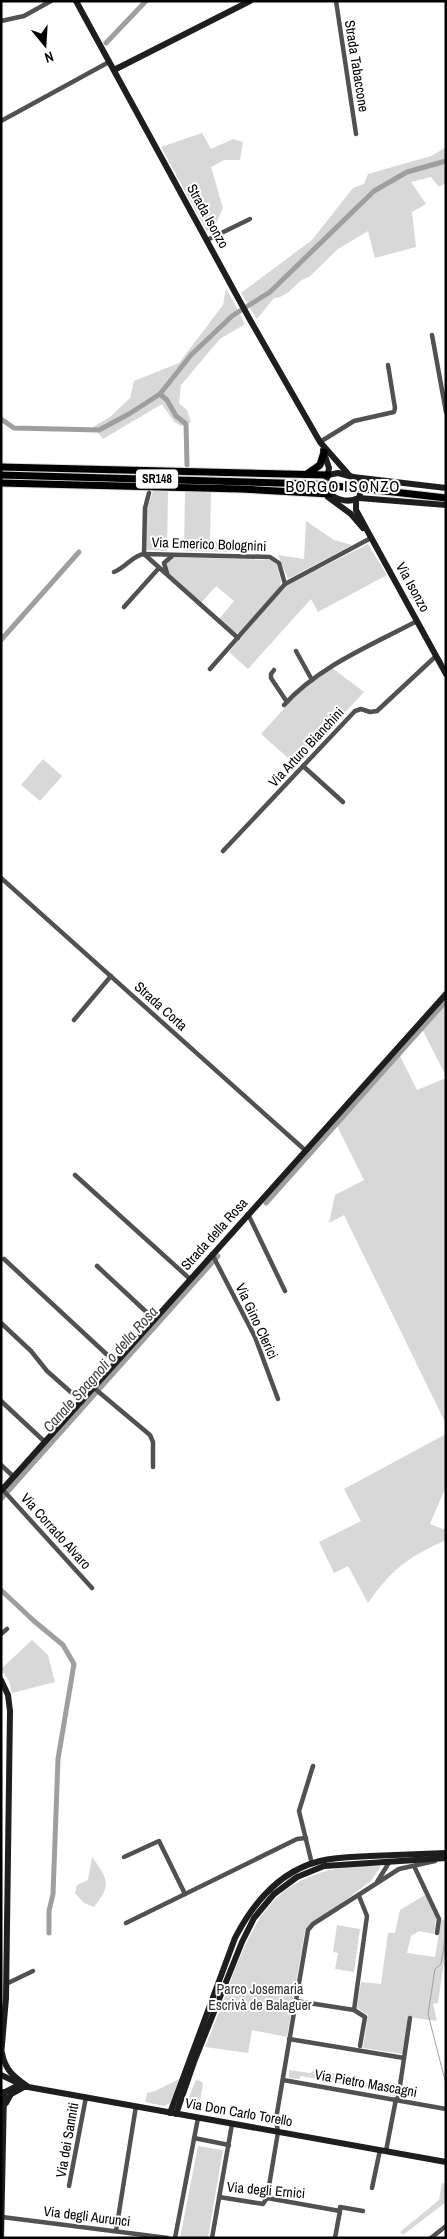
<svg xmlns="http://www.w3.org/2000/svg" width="447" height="2239" font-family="'Archivo Narrow',sans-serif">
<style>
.green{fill:#d8d8d8}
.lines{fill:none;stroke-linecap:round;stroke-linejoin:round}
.stream{stroke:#9f9f9f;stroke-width:1}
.canal{stroke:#9f9f9f;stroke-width:5}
.primary-casing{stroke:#dbdbdb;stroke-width:9}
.street{stroke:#515151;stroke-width:4.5}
.secondary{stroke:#1e1e1e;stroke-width:6}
.primary{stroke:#000;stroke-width:7}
.primary-bridge-casing{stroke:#dbdbdb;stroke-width:9;stroke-linecap:butt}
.primary-bridge{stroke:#000;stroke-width:7}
.labels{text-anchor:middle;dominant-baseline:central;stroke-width:4;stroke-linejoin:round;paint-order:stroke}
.shield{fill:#fff;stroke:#4c4c4c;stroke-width:1}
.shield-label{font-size:12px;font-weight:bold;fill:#000}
.street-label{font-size:14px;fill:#000;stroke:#fff}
.park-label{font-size:14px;fill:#2f2f2f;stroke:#fff}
.water-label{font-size:15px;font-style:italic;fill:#404040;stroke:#fff}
.quarter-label{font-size:16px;letter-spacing:1px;fill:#000;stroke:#fff}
</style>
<rect width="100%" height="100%" fill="#fff"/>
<g class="green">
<path d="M202,133L211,149L233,139L243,142L240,160H224L211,167L223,208L213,230L208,233L161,147Z"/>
<path d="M446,147V183L439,187L431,177L411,182L426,204L412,212L416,247L375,258L368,231L338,249L309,277C294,281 291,297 274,298L257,319L241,293L312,240L353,188L364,184L368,174L431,156Z"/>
<path d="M226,288L245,324L220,339L181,385L179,403L187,410L191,422L182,426L174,422L162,404L103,439L93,427L110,417L130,398L134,381L179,363L223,305Z"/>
<path d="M153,491H168L167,551L145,550L147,509Z"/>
<path d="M185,492H211L210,541L230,542V552L184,551Z"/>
<path d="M306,521L334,540L352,545L288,579L278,555L304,559Z"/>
<path d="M368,544L387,575L318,612L311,599L248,669L229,652L280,592L287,585Z"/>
<path d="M175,557L271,560L277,565L281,581L280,587L240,633H235L219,619L234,601L216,586L201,603L169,573L166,565L170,559Z"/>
<path d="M332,668L364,692L296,765L261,734L299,692Z"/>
<path d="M43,759L62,776L40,801L21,785Z"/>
<path d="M446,1001V1076L421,1027Z"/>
<path d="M398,1052L417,1090L446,1078V1424L344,1215L329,1223L335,1195L364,1180L336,1124Z"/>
<path d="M446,1434V1486L430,1524L443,1529L446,1528V1540C408,1557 392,1569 368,1603L348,1566L334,1573L319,1542L361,1521L344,1489Z"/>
<path d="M32,1640L48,1655L55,1682L12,1693L9,1681L1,1669Z"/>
<path d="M92,1857C108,1879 112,1885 94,1907L84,1903L75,1893L77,1885L88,1880Z"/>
<path d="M381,1866L371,1881L305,1930L287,2037L252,2030L248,2053L205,2047C215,2023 224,1999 233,1975C254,1921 273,1882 335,1869C350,1865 366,1867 381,1866Z"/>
<path d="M425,1895L436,1918L434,1934L419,1931L411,1936L407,1953L435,1957L441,1921L446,1919V1948L438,2003L433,2004L437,2021L409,2017L403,2054L363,2048L368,2015L357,2008L361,1982L381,1984L388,1933H395L400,1910Z"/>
<path d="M337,1925L360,1929L354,1972L335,1969L338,1953L333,1952Z"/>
<path d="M289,2070L310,2073L315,2070L355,2077L354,2081L375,2084L376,2081L398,2084L396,2096L390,2095L388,2092L301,2076L299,2079L289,2078Z"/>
<path d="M181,2078L170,2103L164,2106L145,2102L147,2093L155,2091Z"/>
<path d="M196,2080L201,2081L203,2084L198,2112L190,2109L189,2097Z"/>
<path d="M198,2146L223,2150L208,2238H180Z"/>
<path d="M442,2183L446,2184V2202L403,2235L400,2232L439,2200Z"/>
</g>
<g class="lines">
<path class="stream" d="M446,1934L441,1964L435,1969L428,2014L446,2084"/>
<g class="canal">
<path d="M106,43L146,1"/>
<path d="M160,394L167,400L176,416L186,424L187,465"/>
<path d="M1,419L14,428L99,430L129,414L160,394L191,355L232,316L270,292L374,191L407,172L446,161"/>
<path d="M1,640L79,552"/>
<path d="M266,1203L446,1001"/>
<path d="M1,1499L218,1256"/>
<path d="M1,1590L34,1621L63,1645L74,1664L58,1759L53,1894L49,1911V1933"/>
</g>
<defs>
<g id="primary">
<path d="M1,467L328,475"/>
<path d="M307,474L320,465L324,452"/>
<path d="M1,475L314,484"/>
<path d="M1,483L241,489L330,494"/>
<path d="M376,490L446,498"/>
</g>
</defs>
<use href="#primary" class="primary-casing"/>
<g class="street">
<path d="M336,1L356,134"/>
<path d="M1,21L24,16L51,1"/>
<path d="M1,121L109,62"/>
<path d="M207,240L250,219"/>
<path d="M432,335L446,412"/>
<path d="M320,442L354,421L394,412L395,408L388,365"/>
<path d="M144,554L270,557L279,563L285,584"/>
<path d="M144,554L238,638"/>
<path d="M114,572C125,568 133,555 144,554L145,508L149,493"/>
<path d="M167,573L164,563L172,556"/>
<path d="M124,607L159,568"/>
<path d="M296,651L312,680"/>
<path d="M210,669L285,584L371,538"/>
<path d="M274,670L271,674V678L287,702"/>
<path d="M284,705C319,666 372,645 417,621"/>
<path d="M303,766L343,802"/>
<path d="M223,851L355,711L361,709L370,712L377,711L436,656"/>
<path d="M1,878L306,1151"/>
<path d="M74,1020L111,976"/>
<path d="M75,1175L190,1279"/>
<path d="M248,1214L285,1291"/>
<path d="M212,1254L255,1337L278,1399"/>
<path d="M4,1259L116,1363"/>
<path d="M97,1266L155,1320"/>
<path d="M1,1323L31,1351L47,1371L82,1402"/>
<path d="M94,1388L150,1435L153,1442V1467"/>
<path d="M1,1401L45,1442"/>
<path d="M1,1465L14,1477"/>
<path d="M3,1490L92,1588"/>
<path d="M1,1634L7,1629"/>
<path d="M124,1857L159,1841L185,1894"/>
<path d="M312,1864L299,1811L313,1766"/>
<path d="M414,1866L439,1919L437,1933"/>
<path d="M377,1882L390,1861"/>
<path d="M126,1923L297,1839L306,1838"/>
<path d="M6,1984L33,1971"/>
<path d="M296,2001L354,2010L365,2017L360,2046"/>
<path d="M354,2010L367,1916L359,1896"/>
<path d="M289,2039L404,2058"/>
<path d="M283,2080L446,2109"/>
<path d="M398,2099L410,2018"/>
<path d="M194,2138L229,2145"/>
<path d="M386,2151L396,2099"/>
<path d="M69,2186L86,2097"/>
<path d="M372,2188L380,2150"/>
<path d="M219,2197L263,2204L267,2198L340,2211L335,2238"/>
<path d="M267,2198L278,2132L276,2119L308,1930L313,1924L399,1869L435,1861"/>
<path d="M340,2211V2207L363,2211"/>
<path d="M2,2217L168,2238"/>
<path d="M116,2231L136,2106"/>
<path d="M175,2238L198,2118"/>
<path d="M212,2238L232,2124"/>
<path d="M431,2238L446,2226"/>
</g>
<g class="secondary">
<path d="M76,1L249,318L320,442L349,475"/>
<path d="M114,70L250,1"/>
<path d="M323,450L329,468L325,487C331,499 347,504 359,498L361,490L353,477"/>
<path d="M328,475L338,473L353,477L446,488"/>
<path d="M328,497L351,514L363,528"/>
<path d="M359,498L446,505"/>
<path d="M356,499V510L446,674"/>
<path d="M1,1491L446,994"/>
<path d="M1,1680L8,1695L10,1711L6,1998L1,2056"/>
<path d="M2,2053C5,2070 14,2077 27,2086"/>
<path d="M1,2075L20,2084"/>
<path d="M1,2094L15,2087H28L446,2162"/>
<path d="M6,2103L11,2094L22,2088"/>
<path d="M170,2113L235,1938C253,1903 280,1871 320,1861C336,1857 353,1857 370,1856C395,1855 420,1854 446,1853"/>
<path d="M176,2114L194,2062L242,1942L254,1918L274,1894L297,1877L324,1866L446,1858"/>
<path d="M1,2238L4,2092"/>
</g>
<use href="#primary" class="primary"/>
<defs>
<path id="primary-bridge" d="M314,484L376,490"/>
</defs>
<use href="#primary-bridge" class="primary-bridge-casing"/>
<use href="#primary-bridge" class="primary-bridge"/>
</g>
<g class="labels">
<rect class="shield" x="136" y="469.5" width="42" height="19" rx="4"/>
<g class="shield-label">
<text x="157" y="479">SR148</text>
</g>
<g class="street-label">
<text transform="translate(357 66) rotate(81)">Strada Tabaccone</text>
<text transform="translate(208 216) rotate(61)">Strada Isonzo</text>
<text transform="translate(209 544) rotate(2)">Via Emerico Bolognini</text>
<text transform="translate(413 587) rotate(61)">Via Isonzo</text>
<text transform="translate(306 747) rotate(-47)">Via Arturo Bianchini</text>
<text transform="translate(161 1006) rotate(42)">Strada Corta</text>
<text transform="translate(214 1234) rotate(-48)">Strada della Rosa</text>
<text transform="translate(257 1321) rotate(65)">Via Gino Clerici</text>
<text transform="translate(56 1531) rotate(48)">Via Corrado Alvaro</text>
<text transform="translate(366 2083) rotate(10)">Via Pietro Mascagni</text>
<text transform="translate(239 2112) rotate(10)">Via Don Carlo Torello</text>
<text transform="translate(67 2140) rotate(-80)">Via dei Sanniti</text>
<text transform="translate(266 2190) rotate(5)">Via degli Ernici</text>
<text transform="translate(87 2216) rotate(7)">Via degli Aurunci</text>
</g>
<g class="park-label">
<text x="260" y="1989">Parco Josemaria<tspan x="260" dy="16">Escrivà de Balaguer</tspan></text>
</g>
<g class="water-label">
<text transform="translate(100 1369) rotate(-48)">Canale Spagnoli o della Rosa</text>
</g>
<g class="quarter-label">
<text x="343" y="486">BORGO ISONZO</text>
</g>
</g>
<rect width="447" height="2239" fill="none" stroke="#000000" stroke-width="5"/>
<g transform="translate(45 45) rotate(162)" stroke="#ffffff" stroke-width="4" paint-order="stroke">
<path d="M0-4L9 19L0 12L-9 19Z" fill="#000000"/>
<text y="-8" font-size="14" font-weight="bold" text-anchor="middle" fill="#000000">N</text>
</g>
</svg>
